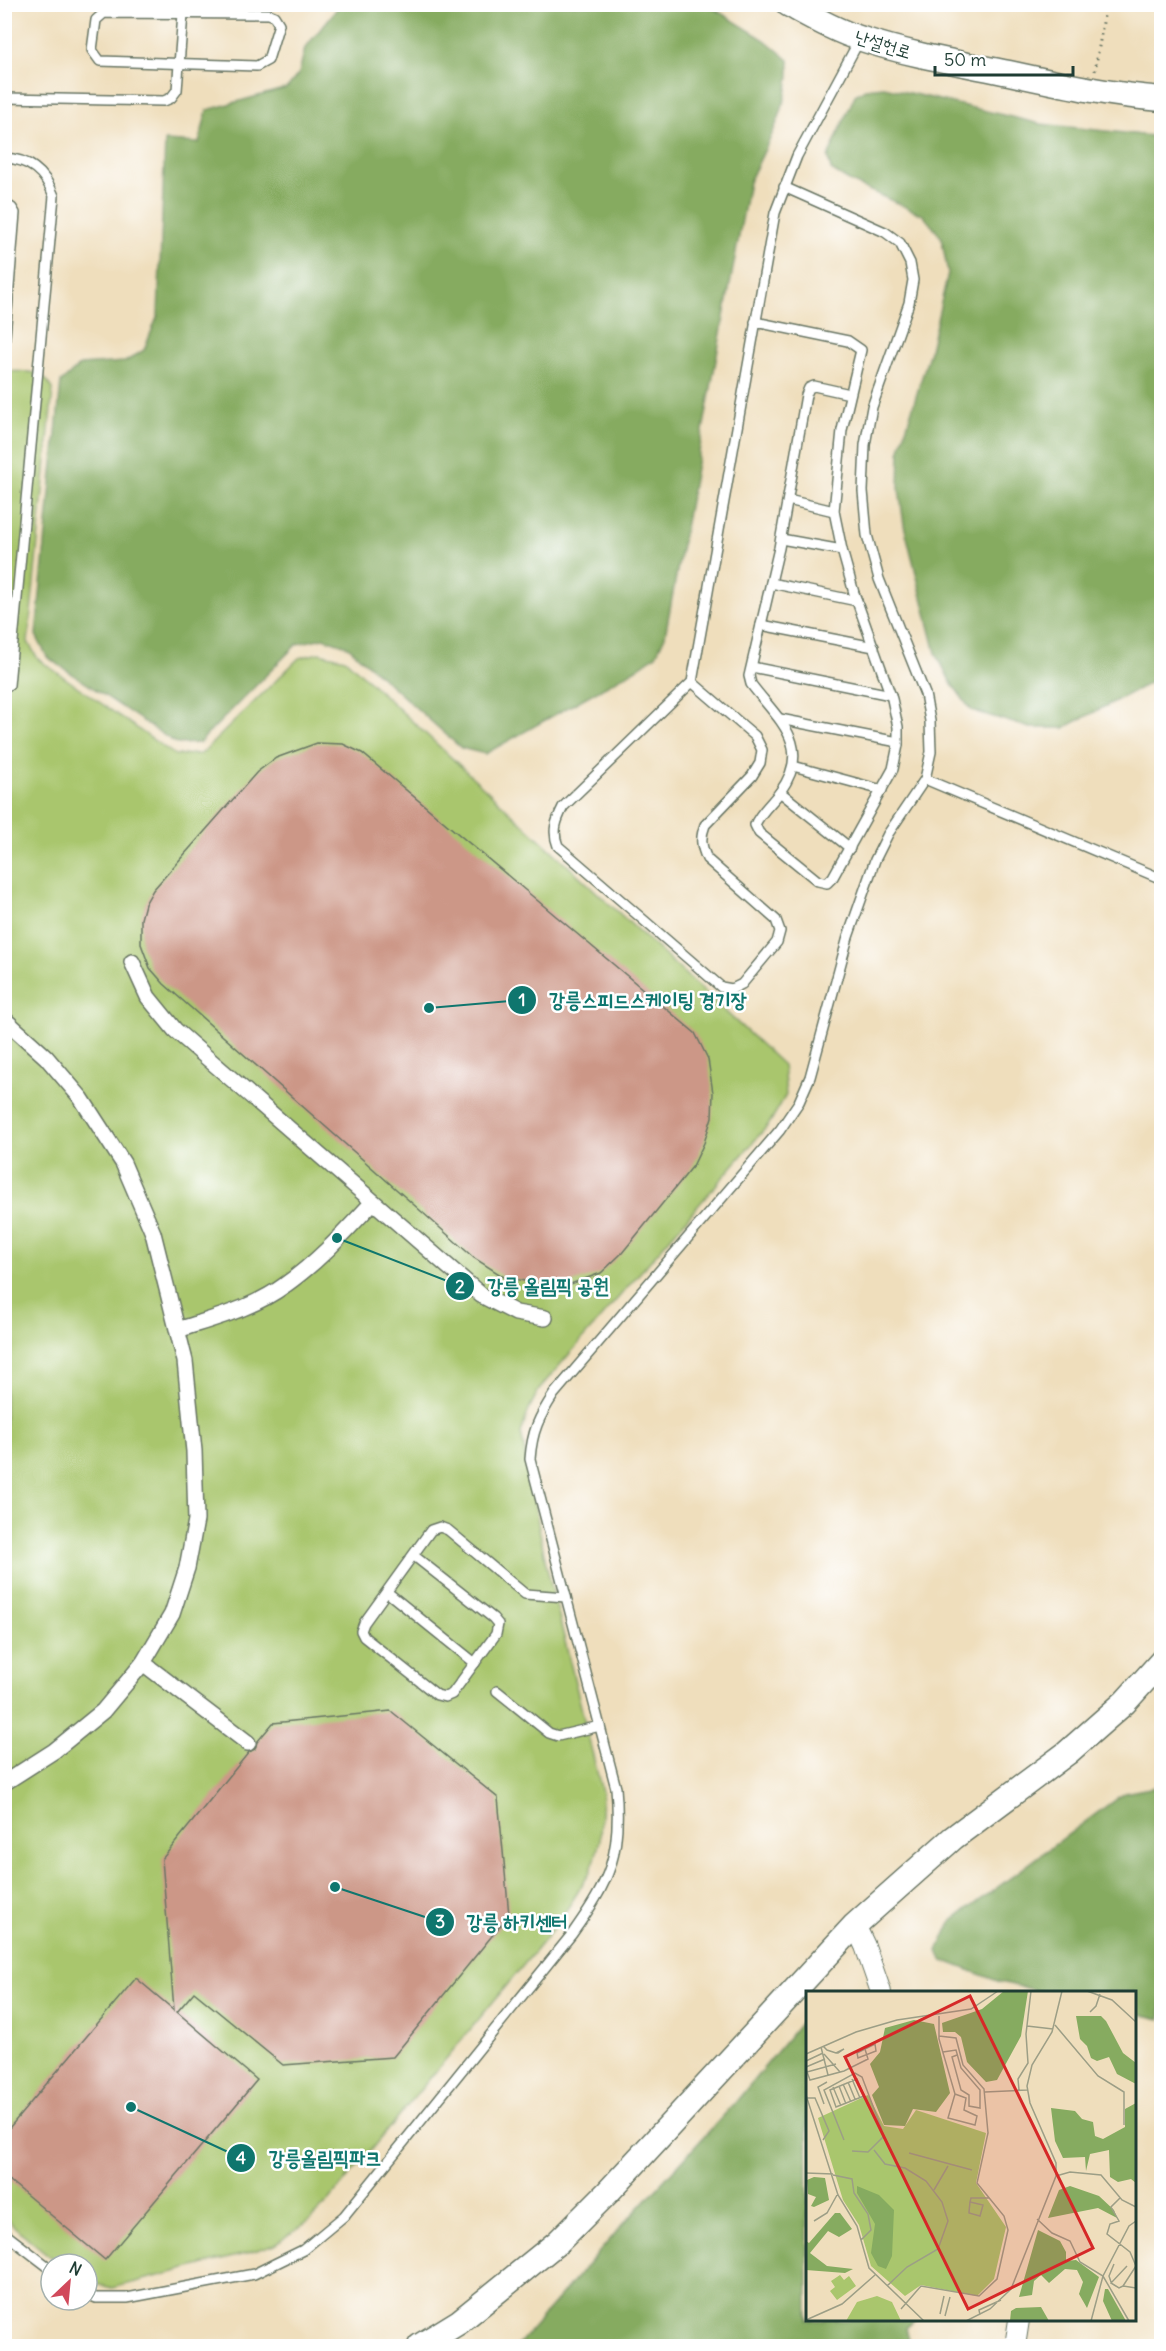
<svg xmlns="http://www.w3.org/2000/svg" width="1166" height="2351" font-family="Delius,'Poor Story',sans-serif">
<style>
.green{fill:#a9c66d;stroke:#648250;stroke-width:1.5}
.forest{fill:#86ab60;stroke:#52744a;stroke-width:1.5}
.building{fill:#cc9787}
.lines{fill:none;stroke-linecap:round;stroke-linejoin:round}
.service-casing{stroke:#687564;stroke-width:12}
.pedestrian-casing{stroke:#687564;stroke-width:18}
.minor-casing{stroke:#687564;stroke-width:22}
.tertiary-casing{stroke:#687564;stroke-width:27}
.path{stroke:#687564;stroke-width:3;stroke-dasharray:1.5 4.5;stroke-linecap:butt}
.service{stroke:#fff;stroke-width:9}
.pedestrian{stroke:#fff;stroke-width:15}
.minor{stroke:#fff;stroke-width:20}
.tertiary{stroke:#fff;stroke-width:24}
.labels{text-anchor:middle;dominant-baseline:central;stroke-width:5;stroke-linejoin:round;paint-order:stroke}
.street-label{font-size:18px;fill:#1f3d34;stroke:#fff}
.inset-road{fill:none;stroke:#9c9e86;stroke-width:1.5}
.view{fill:#d62828;fill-opacity:0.15;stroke:#d62828;stroke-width:3}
.inset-edge{fill:none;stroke:#1f3d34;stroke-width:3}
.leader{fill:none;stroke:#0f766e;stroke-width:2}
.callout-dot{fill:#0f766e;stroke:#fff;stroke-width:2}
.mark-label{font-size:18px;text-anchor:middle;font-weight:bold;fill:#fff}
.callout-label{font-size:20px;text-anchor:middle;font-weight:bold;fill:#0f766e;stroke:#fff;stroke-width:5;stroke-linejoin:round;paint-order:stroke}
</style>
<rect width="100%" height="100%" fill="#fff"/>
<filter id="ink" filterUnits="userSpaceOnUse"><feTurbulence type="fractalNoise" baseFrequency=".0167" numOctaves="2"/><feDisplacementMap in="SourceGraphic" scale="12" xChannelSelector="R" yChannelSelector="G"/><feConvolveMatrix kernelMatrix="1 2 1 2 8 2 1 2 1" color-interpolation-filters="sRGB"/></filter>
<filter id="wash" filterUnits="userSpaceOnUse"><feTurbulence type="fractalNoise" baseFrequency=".008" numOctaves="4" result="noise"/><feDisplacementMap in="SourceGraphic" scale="24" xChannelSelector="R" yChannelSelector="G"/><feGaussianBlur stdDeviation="1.35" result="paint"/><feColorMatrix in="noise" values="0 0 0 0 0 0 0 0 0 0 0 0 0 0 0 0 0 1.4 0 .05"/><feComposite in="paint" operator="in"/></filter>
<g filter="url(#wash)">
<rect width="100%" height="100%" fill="#efdebc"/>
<path class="green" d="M5,371C28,373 40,367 53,389L28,642L38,659L175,755L201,754L299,658L319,653L345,659L783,1065L786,1095L769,1124L540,1388L529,1409L521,1433L546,1564L602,1792L600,1840L595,1859L589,1874L559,1922L327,2203L309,2221L275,2244L245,2254L112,2288L87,2282V2264H59L5,2219Z"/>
<g class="forest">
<path d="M340,5H708L765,40L789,60C792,103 767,144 749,182L665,636L656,655L636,669L485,754L461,748L347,646L323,638L297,644L199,743L177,744L47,657L36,635L61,382L80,365L125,362L144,350L158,315L165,141L199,143L207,110L287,88L299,73L305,48Z"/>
<path d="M884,87L1041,124L1161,137V677L1064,728H1030L971,710L950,681L936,653L904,525L899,489L900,449L929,354L948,273L941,237L923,215L849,181L831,170L828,157L855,95L865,89Z"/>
<path d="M1161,1786V2019L1135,2013L1134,1992H1043L1000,1982L942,1960L938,1951L951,1922L1124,1793Z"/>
<path d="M807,2018L808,2320H915L906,2328L911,2346H517L620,2228L735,2103L803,2020Z"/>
</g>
<g id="blocks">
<g class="building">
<path d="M317,743L343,744L362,753L695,1033L708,1059L713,1093L712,1117L704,1143L693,1166L622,1253L601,1273L565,1286L535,1283L504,1277L474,1258L164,984L150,968L141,944V919L145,904L153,890L257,772L276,758Z"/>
<path d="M391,1711L498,1798L509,1915L393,2057L283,2065L194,1992L177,2012L257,2080L105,2260L4,2176V2134L136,1978L174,2010L162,1859L249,1752L255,1749L257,1742L273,1723Z"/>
</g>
</g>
</g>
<g filter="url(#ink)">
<use href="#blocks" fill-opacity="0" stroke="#687564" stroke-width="1.5"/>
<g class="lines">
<defs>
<g id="service">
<path d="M104,13L269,14L274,16L279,24L268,60L257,66L100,61L92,50L96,20Z"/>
<path d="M4,98L164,101L171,98L177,90L183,14"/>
<path d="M4,158C30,159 45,172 54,196L9,685"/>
<path d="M4,203L12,208L15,213L4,349"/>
<path d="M755,322L848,341L861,350L842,430L834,511L842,550L854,593L892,699L898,727V745L893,769L833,877L827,883L818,881L759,833L755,825C760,812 772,803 780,792C814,745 778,720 751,684L749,676L779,548L806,395L809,388L814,386L850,394"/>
<path d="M788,500L834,511"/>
<path d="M781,539L842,550"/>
<path d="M771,583L857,601"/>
<path d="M761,625L874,647"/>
<path d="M752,667L891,695"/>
<path d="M692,682L755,736L762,750L760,763L752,776L705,825C700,838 701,846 707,859L776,920L780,931L777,942L742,984L732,989L721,987L558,846C552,831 556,821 563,807L692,682L775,213L797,156L860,39"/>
<path d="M780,719L898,742"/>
<path d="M793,766L882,790"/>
<path d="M925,779L1162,879"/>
<path d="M780,792L850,848"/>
<path d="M413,1555L493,1618L498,1624L496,1634L452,1694L445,1697L437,1695L364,1637L361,1631L364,1623L431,1530L440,1527L448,1530L525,1594L566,1597"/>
<path d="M387,1592L475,1663"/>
<path d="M497,1691L549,1733L558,1736L600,1726"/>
<path d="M4,2233L51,2269"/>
<path d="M87,2294L96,2298H127L254,2274L303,2250L344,2216L572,1934C610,1881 622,1854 616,1788L530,1459C532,1431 539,1417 554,1394L780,1130L799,1102L810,1077L848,937L875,860L888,834L925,779L931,752L930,721L925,694L879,579L867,535L863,491L865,445L872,407L909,303L913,280L910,263L900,243L885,232L784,187"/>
</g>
<g id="pedestrian">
<path d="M132,962L148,997L175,1030L481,1295L516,1313L545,1318"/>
<path d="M4,1019L46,1057L81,1098L123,1163L153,1233L185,1361L194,1451L196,1520L187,1568L172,1614L143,1663L103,1711L54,1751L4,1783"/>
<path d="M178,1330C214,1318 254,1308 285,1285C318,1262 346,1231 373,1202"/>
<path d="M143,1663L248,1743"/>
</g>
<g id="minor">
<path d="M855,1925L865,1946L881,1992"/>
<path d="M1015,2346L1019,2320"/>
</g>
<g id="tertiary">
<path d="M788,4C812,17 836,31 862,39C910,55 960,63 1009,73C1059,84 1110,95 1162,99"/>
<path d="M420,2346L459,2322L558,2242L608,2192L855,1925L953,1838L1067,1753L1125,1702L1162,1661"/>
</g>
</defs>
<use href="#service" class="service-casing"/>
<use href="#pedestrian" class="pedestrian-casing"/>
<use href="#minor" class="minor-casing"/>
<use href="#tertiary" class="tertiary-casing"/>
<path class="path" d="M1095,71L1106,4"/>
<use href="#service" class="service"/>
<use href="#pedestrian" class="pedestrian"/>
<use href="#minor" class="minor"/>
<use href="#tertiary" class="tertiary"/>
</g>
</g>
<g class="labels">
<g class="street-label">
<text transform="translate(883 44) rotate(17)">난설헌로</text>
</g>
</g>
<g transform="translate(806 1991)">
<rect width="330" height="330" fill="#efdebc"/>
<path d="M62,104L78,135L97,138L110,119L180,142L170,192L200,236L188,288L171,305L115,294L99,305L65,275L53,234L37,209L12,127ZM34,284L38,289L43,285L50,295L31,309L24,300L29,296L25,290ZM71,305L86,311L95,330H40L51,311Z" fill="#a9c66d"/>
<path d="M198,0H222L215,45L191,89L180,91L161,71L155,46L149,41H137L136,32L176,18ZM270,25H295L300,30L317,62L330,72V93L311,83L303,66L291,70L285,67L281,55L274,48ZM108,29L128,33L144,102L130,121L107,118L99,135L78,134L66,104L73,96L64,73L74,61L79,37ZM330,112V192L325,188L312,191L304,186L303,159L284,163L280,180L279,166L257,167L249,150L245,117L269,120L276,128L287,131L289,145L297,148L319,136V118ZM8,186L19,187L23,209L8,216L5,215L10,206L2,203L1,189ZM51,195L73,204L88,219L86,265L80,278L72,275L65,262L69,233L51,202ZM264,195L293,205L308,219L311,227L292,217L242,227L253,199ZM29,222H34L46,238L33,246L22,240L4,262L21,275L47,278L39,282L0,279V250L3,252ZM232,239L254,250L260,261V270L270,269L293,286L281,317L273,303L277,291L271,279L259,278L243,292L235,284L228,290L226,304L213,306ZM299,298H302L320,330H306L297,310ZM235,316L243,330H204L205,320L210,317Z" fill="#86ab60"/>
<path class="inset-road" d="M281,0L306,9L330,31M284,21L290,15L294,3M133,25V48L149,103L142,127L169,134L171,125L158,119L160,107L149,103M249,34L292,85L318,101V134M221,35L247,38M69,53L70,60L52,67L51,62ZM17,55L21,59L30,62H32L38,58L30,62M15,56L22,84M137,61L150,59L155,77L174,99V117L163,115V104L155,99L146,66L151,64M0,63L50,41L91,29L165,18L192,0M18,63L34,81M0,70L17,62M0,76L19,68M0,78L4,89L38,80L62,68L59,58M1,81L30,73M46,88L54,107M51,88L58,105L30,116L24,99ZM42,91L49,108M37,93L45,111M33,95L40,113M27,96L35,115M213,99L212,88L222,72L220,43L225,0M179,101L221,99M0,104L32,204L51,235L63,277L118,330M1,107H9L23,140L17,149M18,113L12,96L21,91M38,149L18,99L49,82L56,86L76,139M68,159L79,173L99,177L120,190L136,211L142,230L132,258L101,276L81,295M46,160L62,161L77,146M103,162L166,179M0,182L27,183M27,184L46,188L48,202L62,223L65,239L55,249M250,185L264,181L295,184L316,209L330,216M128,199L142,175M314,207L305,216L313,230L304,233L301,243L324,261L330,275M164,211L177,214L174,225L163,222V221L164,211L165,207H183M231,228L246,242L264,250L274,271L297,285L323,330M8,230L21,222L31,204M330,275L317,295L330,297M305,291L303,285L308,273M317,295L313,297L305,292L321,275M95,318L115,295L173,305L191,288L202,239L198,225L171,192L182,142L178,98L157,74L150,47L133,45M134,323L138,305M174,324L173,319L195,309M139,325L144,306M0,329L36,313L69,284M160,330L184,318L205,298L250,185V172L224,112L221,95L226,74L246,41L256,0M285,330L297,285L323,235L330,230"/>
<path class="view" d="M164,5L287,257L162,318L39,66Z"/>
<rect width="330" height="330" class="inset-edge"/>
</g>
<path class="leader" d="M429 1008L522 1000M337 1238L460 1286M335 1887L440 1922M131 2107L241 2158"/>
<g class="callout-dot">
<circle cx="429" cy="1008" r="6"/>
<circle cx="337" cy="1238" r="6"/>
<circle cx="335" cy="1887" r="6"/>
<circle cx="131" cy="2107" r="6"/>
<circle cx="522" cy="1000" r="15"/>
<circle cx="460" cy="1286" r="15"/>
<circle cx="440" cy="1922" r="15"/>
<circle cx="241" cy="2158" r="15"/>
</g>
<g class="mark-label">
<text x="522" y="1006">1</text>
<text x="460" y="1293">2</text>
<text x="440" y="1928">3</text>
<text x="241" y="2164">4</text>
</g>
<g class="callout-label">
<text x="648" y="1007">강릉스피드스케이팅 경기장</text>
<text x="548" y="1293">강릉 올림픽 공원</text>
<text x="517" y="1929">강릉 하키센터</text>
<text x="325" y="2165">강릉올림픽파크</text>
</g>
<rect width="1166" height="2351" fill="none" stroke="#fff" stroke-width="24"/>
<g transform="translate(69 2282) rotate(26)"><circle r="28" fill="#ffffff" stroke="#a5b1ae" stroke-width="1.5"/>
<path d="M0-4.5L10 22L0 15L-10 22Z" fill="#d1495b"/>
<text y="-9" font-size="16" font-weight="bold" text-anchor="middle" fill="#1f3d34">N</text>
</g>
<path d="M935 66v9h138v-9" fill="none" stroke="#1f3d34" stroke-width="3"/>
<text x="944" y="66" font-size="18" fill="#1f3d34" stroke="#ffffff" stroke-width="4.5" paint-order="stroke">50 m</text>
</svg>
